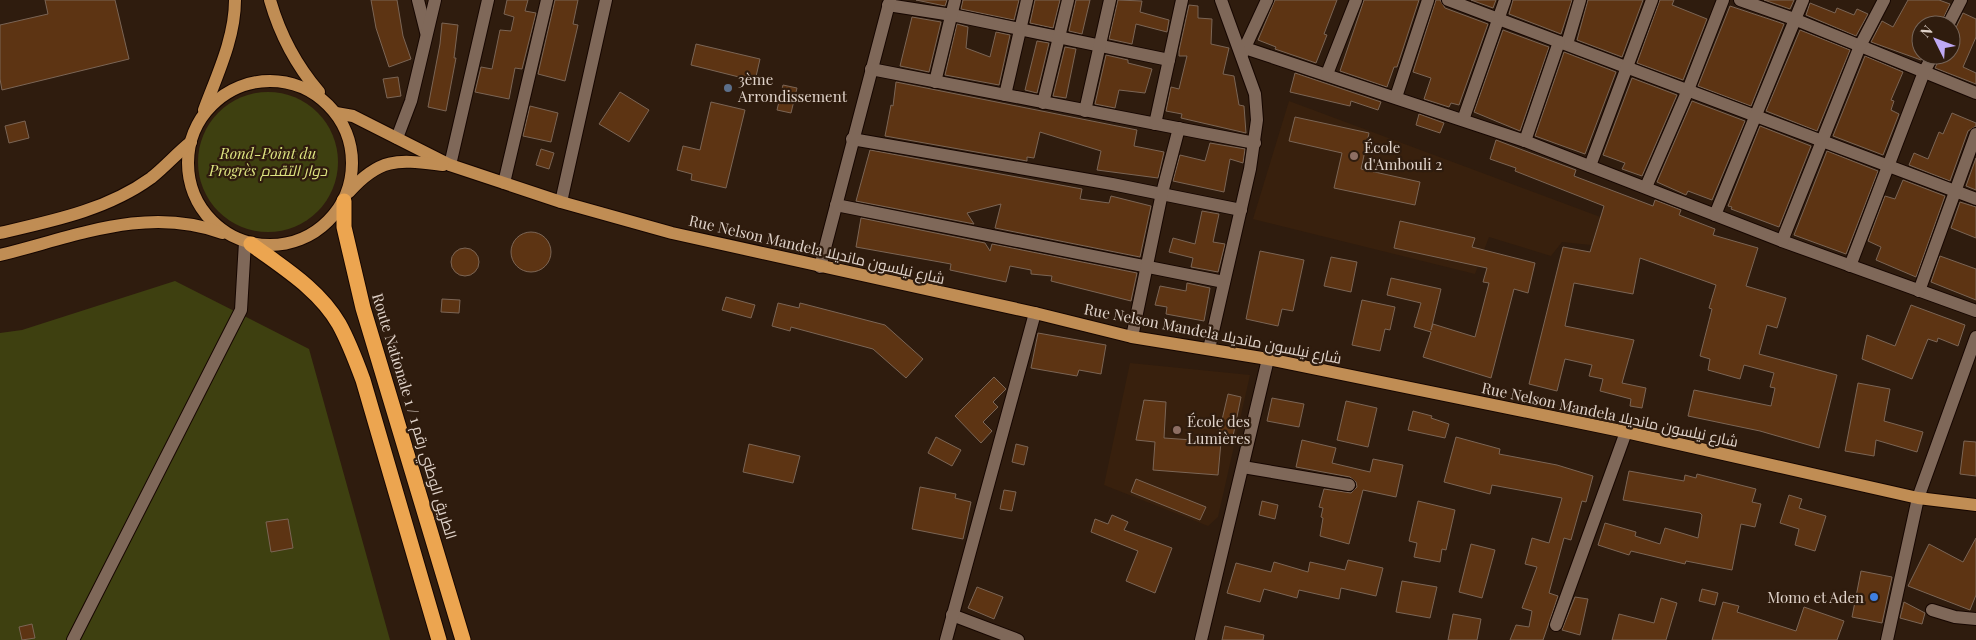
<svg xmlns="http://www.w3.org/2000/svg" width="1976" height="640" font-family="'Playfair Display',Cairo,serif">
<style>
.built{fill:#38200d}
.green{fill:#3e4010}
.building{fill:#5d3413;stroke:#7b6555}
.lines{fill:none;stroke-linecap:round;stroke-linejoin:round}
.minor-casing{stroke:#160600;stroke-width:14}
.major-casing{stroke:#160600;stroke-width:14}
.highway-casing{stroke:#160600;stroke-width:17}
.minor{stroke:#7f6859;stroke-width:12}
.major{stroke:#c08d54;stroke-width:12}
.highway{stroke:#eca550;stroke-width:15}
.service-dot{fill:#5c6f8a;stroke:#2f1c0e;stroke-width:2}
.education-dot{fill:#8d6e63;stroke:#2f1c0e;stroke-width:2}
.shop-dot{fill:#3f7fe0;stroke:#2f1c0e;stroke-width:2}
.labels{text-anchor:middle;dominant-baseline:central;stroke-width:4.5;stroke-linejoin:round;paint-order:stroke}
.poi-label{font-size:15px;fill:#e0d3ca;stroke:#2f1c0e;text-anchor:start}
.park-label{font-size:15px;font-style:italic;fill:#dde480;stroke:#2f1c0e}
.street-label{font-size:15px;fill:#e0d3ca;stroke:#2f1c0e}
</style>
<rect width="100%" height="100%" fill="#2f1c0e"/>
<g class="built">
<path d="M1289,101L1630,228L1619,248L1562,242L1551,256L1489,237L1475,274L1253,219Z"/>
<path d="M1130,363L1250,375L1218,517L1208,526L1104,485Z"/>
</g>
<g class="green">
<circle cx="268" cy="162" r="70"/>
<path d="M175,281L309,349L390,640H0V333L22,330Z"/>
</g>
<g class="building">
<path d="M45,0H115L129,59L2,90L0,79V25L48,14Z"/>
<path d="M371,0H397L403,36L411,59L389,67L376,28Z"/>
<path d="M507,0H528L525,11L536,13L522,69L515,68L509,99L475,92L481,67L492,69L500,30L511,31L514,17L504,14Z"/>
<path d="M555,0H578L573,24L578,25L565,81L538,74Z"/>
<path d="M916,0H947L945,6Z"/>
<path d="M963,0H1019L1014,20L961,9Z"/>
<path d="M1035,0H1060L1053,28L1030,23Z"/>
<path d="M1076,0H1090L1082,34L1069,31Z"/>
<path d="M1118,0L1142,1L1140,12L1169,20L1167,32L1136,24L1132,44L1109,39Z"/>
<path d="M1275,0H1337L1324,34L1327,35L1316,63L1275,49L1276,47L1258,40Z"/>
<path d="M1364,0H1419L1397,67H1394L1387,87L1340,71Z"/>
<path d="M1436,0H1440L1445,8L1488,24L1459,105L1451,103L1449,107L1424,99L1431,78L1413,72Z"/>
<path d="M1471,0H1496L1493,8Z"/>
<path d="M1513,0H1572L1561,34L1509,14Z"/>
<path d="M1588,0H1643L1622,57L1577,40Z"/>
<path d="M1660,0H1674L1672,5L1707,19L1683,80L1637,63Z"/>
<path d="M1764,0H1794L1790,9Z"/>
<path d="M1908,0H1939L1950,4L1940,25H1921V55H1924L1921,60L1871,42L1882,21L1893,27Z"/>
<path d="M1810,3L1835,13L1837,8L1854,15L1857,9L1868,14L1856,36L1806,15Z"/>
<path d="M1189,5L1198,6V18L1212,19L1211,44L1229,48L1223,74L1234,76L1239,105L1244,106L1246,133L1181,118L1182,114L1166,111L1171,87L1179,89L1187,56H1179V51Z"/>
<path d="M1730,6L1784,24L1751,106L1698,86Z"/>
<path d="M1963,13L1976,19V37L1963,67L1976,73V84L1935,68L1941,55H1951V38Z"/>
<path d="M912,17L941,22L929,72L900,66Z"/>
<path d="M442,23L458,25L454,58H456L446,111L428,107L440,44Z"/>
<path d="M957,24L968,27L966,48L990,57L996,32L1010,35L999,85L945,75Z"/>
<path d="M1503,30L1549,47L1520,131L1474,112Z"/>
<path d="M1800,30L1850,50L1817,131L1766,111Z"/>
<path d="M1037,41L1049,43L1037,93L1025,90Z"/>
<path d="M696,44L760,59L755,81L691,65Z"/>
<path d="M1065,47L1076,49L1066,98L1053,96Z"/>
<path d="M1564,52L1616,72L1585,154L1535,136Z"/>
<path d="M1106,55L1128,60V63L1152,69L1145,93L1119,90L1115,108L1095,104Z"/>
<path d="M1865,56L1903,72L1891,100L1894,101L1891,110L1899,114L1883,155L1833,136Z"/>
<path d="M1295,73L1381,102L1378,110L1351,101L1350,106L1290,92Z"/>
<path d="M398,77L401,96L387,98L383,79Z"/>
<path d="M1632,78L1677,95L1642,176L1622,169L1625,163L1603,155Z"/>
<path d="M896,82L1137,130L1134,146L1164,152L1158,178L1097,170L1101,151L1040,132L1034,158L1027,157V161L885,136L891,105L893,106Z"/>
<path d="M783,85L797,88L791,113L777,110Z"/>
<path d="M620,92L649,110L629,142L599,124Z"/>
<path d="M1692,101L1745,121L1712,200L1688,191L1686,195L1657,182Z"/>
<path d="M711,102L745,110L726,188L691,180L692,174L677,170L683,146L700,150Z"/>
<path d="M530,106L558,113L551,142L523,136Z"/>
<path d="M1952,113L1976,123V126L1968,131L1950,181L1909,165L1914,153L1928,159L1939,132L1943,134Z"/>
<path d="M1419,114L1444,123L1440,133L1416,125Z"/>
<path d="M1295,117L1369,133L1361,169L1420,182L1415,205L1334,188L1342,153L1289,141Z"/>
<path d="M25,121L29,138L9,143L5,126Z"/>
<path d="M1760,126L1811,146L1779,227L1731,209L1732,207L1728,206Z"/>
<path d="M1496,140L1576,170L1574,176L1653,206L1655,200L1681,210L1679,215L1715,229L1713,235L1758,248L1746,286L1786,298L1777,328L1767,325L1759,354L1837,375L1819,448L1760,431L1688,416L1694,390L1771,406L1775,388L1770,387L1774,373L1744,365L1740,379L1708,370L1710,359L1700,356L1712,309L1709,308L1716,285L1640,258L1633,294L1574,283L1565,326L1634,340L1622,383L1646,388L1642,408L1630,406L1631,399L1600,391L1603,379L1589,376L1592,365L1565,359L1557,391L1529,384L1563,247L1590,252L1604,206L1515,171L1516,168L1490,159Z"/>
<path d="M1210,143L1245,149L1243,163L1230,159L1224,192L1173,181L1180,155L1205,161Z"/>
<path d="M541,149L554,153L549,169L536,165Z"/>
<path d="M870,150L1082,189L1080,199L1109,203L1111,196L1151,206L1140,257L995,228L1001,204L967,213L974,224L856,201Z"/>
<path d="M1827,151L1878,171L1846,254L1794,235Z"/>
<path d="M1976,158V190L1966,186Z"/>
<path d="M1903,180L1945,196L1916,277L1876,260L1881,247L1868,241L1885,196L1895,199Z"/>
<path d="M1960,202L1976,207V238L1951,228Z"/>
<path d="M1202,211L1219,214L1213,242L1225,244L1218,272L1191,267L1193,258L1169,252L1173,238L1195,244Z"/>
<path d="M861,218L985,243L990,251L992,244L1137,273L1131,301L1051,281L1052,276L1031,274V270L1010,266L1006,282L950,270L951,264L856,247Z"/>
<path d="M1400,221L1475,238L1472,247L1535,263L1528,293L1514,289L1491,378L1423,357L1431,332L1414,327L1421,303L1387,295L1391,278L1441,289L1431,330L1433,324L1475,337L1489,283L1483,282L1487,268L1394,248Z"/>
<circle cx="531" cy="252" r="20"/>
<circle cx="465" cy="262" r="14"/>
<path d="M1260,251L1304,260L1293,311L1282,309L1278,326L1246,319Z"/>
<path d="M1940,256L1976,269V300L1931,282Z"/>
<path d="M1331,257L1357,262L1351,292L1324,286Z"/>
<path d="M1187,283L1210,288L1204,321L1166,314L1167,307L1155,305L1160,286L1186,291Z"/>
<path d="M726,297L755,305L751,318L722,310Z"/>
<path d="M442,299L460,300L459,313L441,312Z"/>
<path d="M1362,300L1395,307L1390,330L1385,329L1380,351L1352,345Z"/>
<path d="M778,303L799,308L800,303L885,325L923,359L906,378L873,349L791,327L790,331L772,326Z"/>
<path d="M1911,305L1965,325L1958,346L1938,338L1937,342L1928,339L1912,379L1862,359L1867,335L1895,346Z"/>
<path d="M1038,333L1106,345L1101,374L1079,370L1077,376L1031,368Z"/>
<path d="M994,377L1006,389L993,402L998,407L983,422L992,431L981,443L955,416Z"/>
<path d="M1858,383L1890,389L1884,421L1923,432L1917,452L1876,440L1874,456L1845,451Z"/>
<path d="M1228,394L1241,397L1232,441L1218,437Z"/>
<path d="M1272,398L1304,404L1299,427L1267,421Z"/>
<path d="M1144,400L1166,402L1164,438L1221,442L1218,475L1153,470L1155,442L1136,440Z"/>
<path d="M1346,401L1377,408L1368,447L1337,440Z"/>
<path d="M1413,411L1432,416L1431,418L1449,424L1445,438L1408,430Z"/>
<path d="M936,437L961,450L952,466L928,453Z"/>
<path d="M1456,437L1500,449L1499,454L1557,465L1593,476L1586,502L1582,501L1571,540L1564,538L1549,593L1558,596L1543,640H1510L1516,625L1529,627L1532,611L1522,608L1537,567L1525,564L1532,538L1549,543L1562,498L1492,485L1490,494L1444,482Z"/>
<path d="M1302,440L1336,448L1332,463L1370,472L1373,459L1403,465L1396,497L1363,490L1349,544L1320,536L1323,518L1321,517L1323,508L1319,507L1324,489L1351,493L1357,487L1356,482L1350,477L1296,467Z"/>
<path d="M1964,441L1976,442V476L1960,474Z"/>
<path d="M749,444L800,456L793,483L743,472Z"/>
<path d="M1016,444L1028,447L1024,465L1012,462Z"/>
<path d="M1629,471L1684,481L1685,475L1696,478L1697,474L1756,489L1752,502L1761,504L1755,527L1741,524L1732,570L1686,561L1685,564L1631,551L1629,555L1598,545L1605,523L1636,532L1635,536L1660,544L1665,528L1698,538L1702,515L1700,513L1623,500Z"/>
<path d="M1136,479L1206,507L1200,520L1131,492Z"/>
<path d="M920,487L956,494L955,498L971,502L963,539L912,529Z"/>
<path d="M1004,490L1016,492L1012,511L1000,509Z"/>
<path d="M1789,495L1802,499L1799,508L1826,516L1815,551L1795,545L1799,529L1780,523Z"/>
<path d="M1262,501L1278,505L1275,519L1259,515Z"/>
<path d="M1418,501L1455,510L1446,550L1442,549L1440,562L1414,557L1417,543L1409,541Z"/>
<path d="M1112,515L1128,522L1124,530L1172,548L1155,593L1126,581L1138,551L1091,532L1095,519L1108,524Z"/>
<path d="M288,519L293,548L271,552L266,522Z"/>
<path d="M1976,538V595L1970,610L1908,586L1929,544L1963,562Z"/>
<path d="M1471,544L1495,550L1482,598L1459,592Z"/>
<path d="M1348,560L1383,568L1376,596L1341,588L1339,599L1299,590L1297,598L1264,589L1260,602L1227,593L1236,563L1271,572L1274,562L1308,572L1310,562L1345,570Z"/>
<path d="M1861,571L1892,577L1882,623L1852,617Z"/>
<path d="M1402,581L1437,587L1430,618L1396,612Z"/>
<path d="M977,587L1003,597L994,619L968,608Z"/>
<path d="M1702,589L1718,593L1715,605L1699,601Z"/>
<path d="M1575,597L1588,599L1580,635L1562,630Z"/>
<path d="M1661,598L1677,603L1666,640H1612L1619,614L1654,623Z"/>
<path d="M1723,602L1739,606L1737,612L1796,631L1804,607L1844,621L1837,640H1712Z"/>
<path d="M1904,602L1925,613L1922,624L1900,618Z"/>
<path d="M1453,614L1481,619L1477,640H1448Z"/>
<path d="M32,624L35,638L22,640L19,627Z"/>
<path d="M1225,626L1264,635L1263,640H1222Z"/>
</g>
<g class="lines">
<defs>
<g id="minor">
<path d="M418,0L426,32"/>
<path d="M1448,0L1976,199"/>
<path d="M1740,0L1794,19L1976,93"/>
<path d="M888,5L952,15L1169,60"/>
<path d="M1948,25L1961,0"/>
<path d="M1567,44L1580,0"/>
<path d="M1245,48L1525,141L1782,241L1976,311"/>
<path d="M1242,54L1267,0"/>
<path d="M871,69L1255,143"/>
<path d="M1327,74L1356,0"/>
<path d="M935,82L955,0"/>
<path d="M1005,95L1027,0"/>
<path d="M1396,97L1428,0"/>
<path d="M1043,103L1068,0"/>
<path d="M1085,111L1110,0"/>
<path d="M1463,120L1505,0"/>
<path d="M1155,124L1182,0"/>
<path d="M397,138L411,101L435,0"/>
<path d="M852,139L1112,184L1241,210"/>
<path d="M1525,141L1559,42"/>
<path d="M450,165L488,0"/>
<path d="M1590,166L1652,0"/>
<path d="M504,183L547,0"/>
<path d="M1646,187L1688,90L1723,0"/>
<path d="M561,202L606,0"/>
<path d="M836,205L1224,282"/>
<path d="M1715,215L1803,0"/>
<path d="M1782,241L1860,46L1884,0"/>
<path d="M1850,266L1924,72L1933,55"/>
<path d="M820,267L890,0"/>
<path d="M1919,291L1976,134"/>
<path d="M1132,337L1162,193L1179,128"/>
<path d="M1209,349L1250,169L1257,120L1255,94L1221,0"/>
<path d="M1243,467L1349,485"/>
<path d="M1932,610L1955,617L1976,619"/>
<path d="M952,615L1018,640"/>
<path d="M1556,625L1626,432"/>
<path d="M73,640L241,310L245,242"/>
<path d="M946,640L1035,313"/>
<path d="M1201,640L1268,359"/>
<path d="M1887,640L1918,498L1976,337"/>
</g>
<g id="major">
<path d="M270,0C280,35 296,65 319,92"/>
<circle cx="270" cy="163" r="82"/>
<path d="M204,110C217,75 235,38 235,0"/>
<path d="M336,113L353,116L450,165L561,202L672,233L1035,313L1132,337L1268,359L1626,432L1918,498L1976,505"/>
<path d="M349,192C381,156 399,160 443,165"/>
<path d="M0,233C52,221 107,210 151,178C165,167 177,153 191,142"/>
<path d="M0,255C74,237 147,205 222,233"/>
</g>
<g id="highway">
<path d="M344,201V227L363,308L463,640"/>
<path d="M251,244C282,267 319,289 339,324C349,342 356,361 363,380L439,640"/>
</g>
</defs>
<use href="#minor" class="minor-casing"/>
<use href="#major" class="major-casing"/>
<use href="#highway" class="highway-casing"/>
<use href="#minor" class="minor"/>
<use href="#major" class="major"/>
<use href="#highway" class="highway"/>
</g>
<circle class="service-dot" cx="728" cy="88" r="5"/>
<g class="education-dot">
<circle cx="1354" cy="156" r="5"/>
<circle cx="1177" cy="430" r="5"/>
</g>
<circle class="shop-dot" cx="1874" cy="597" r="5"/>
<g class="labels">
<g class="poi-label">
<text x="738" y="79">3ème<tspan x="738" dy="17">Arrondissement</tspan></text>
<text x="1364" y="147">École<tspan x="1364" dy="17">d'Ambouli 2</tspan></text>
<text x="1187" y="421">École des<tspan x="1187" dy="17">Lumières</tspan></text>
<text x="1864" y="597" text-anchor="end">Momo et Aden</text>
</g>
<g class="park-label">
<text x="268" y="153">Rond-Point du<tspan x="268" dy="17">Progrès دوار التقدم</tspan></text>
</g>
<g class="street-label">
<text transform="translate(817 249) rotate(13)">Rue Nelson Mandela شارع نيلسون مانديلا</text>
<text transform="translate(1213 333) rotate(11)">Rue Nelson Mandela شارع نيلسون مانديلا</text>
<text transform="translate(1610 414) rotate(12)">Rue Nelson Mandela شارع نيلسون مانديلا</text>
<text transform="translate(415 416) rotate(73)">Route Nationale 1 / الطريق الوطني رقم 1</text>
</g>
</g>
<g transform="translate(1936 40) rotate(312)"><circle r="24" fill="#2f1c0e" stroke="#766559"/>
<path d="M0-4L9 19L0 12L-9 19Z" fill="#bfa9f4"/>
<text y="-8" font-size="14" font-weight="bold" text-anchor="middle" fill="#e0d3ca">N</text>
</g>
</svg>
